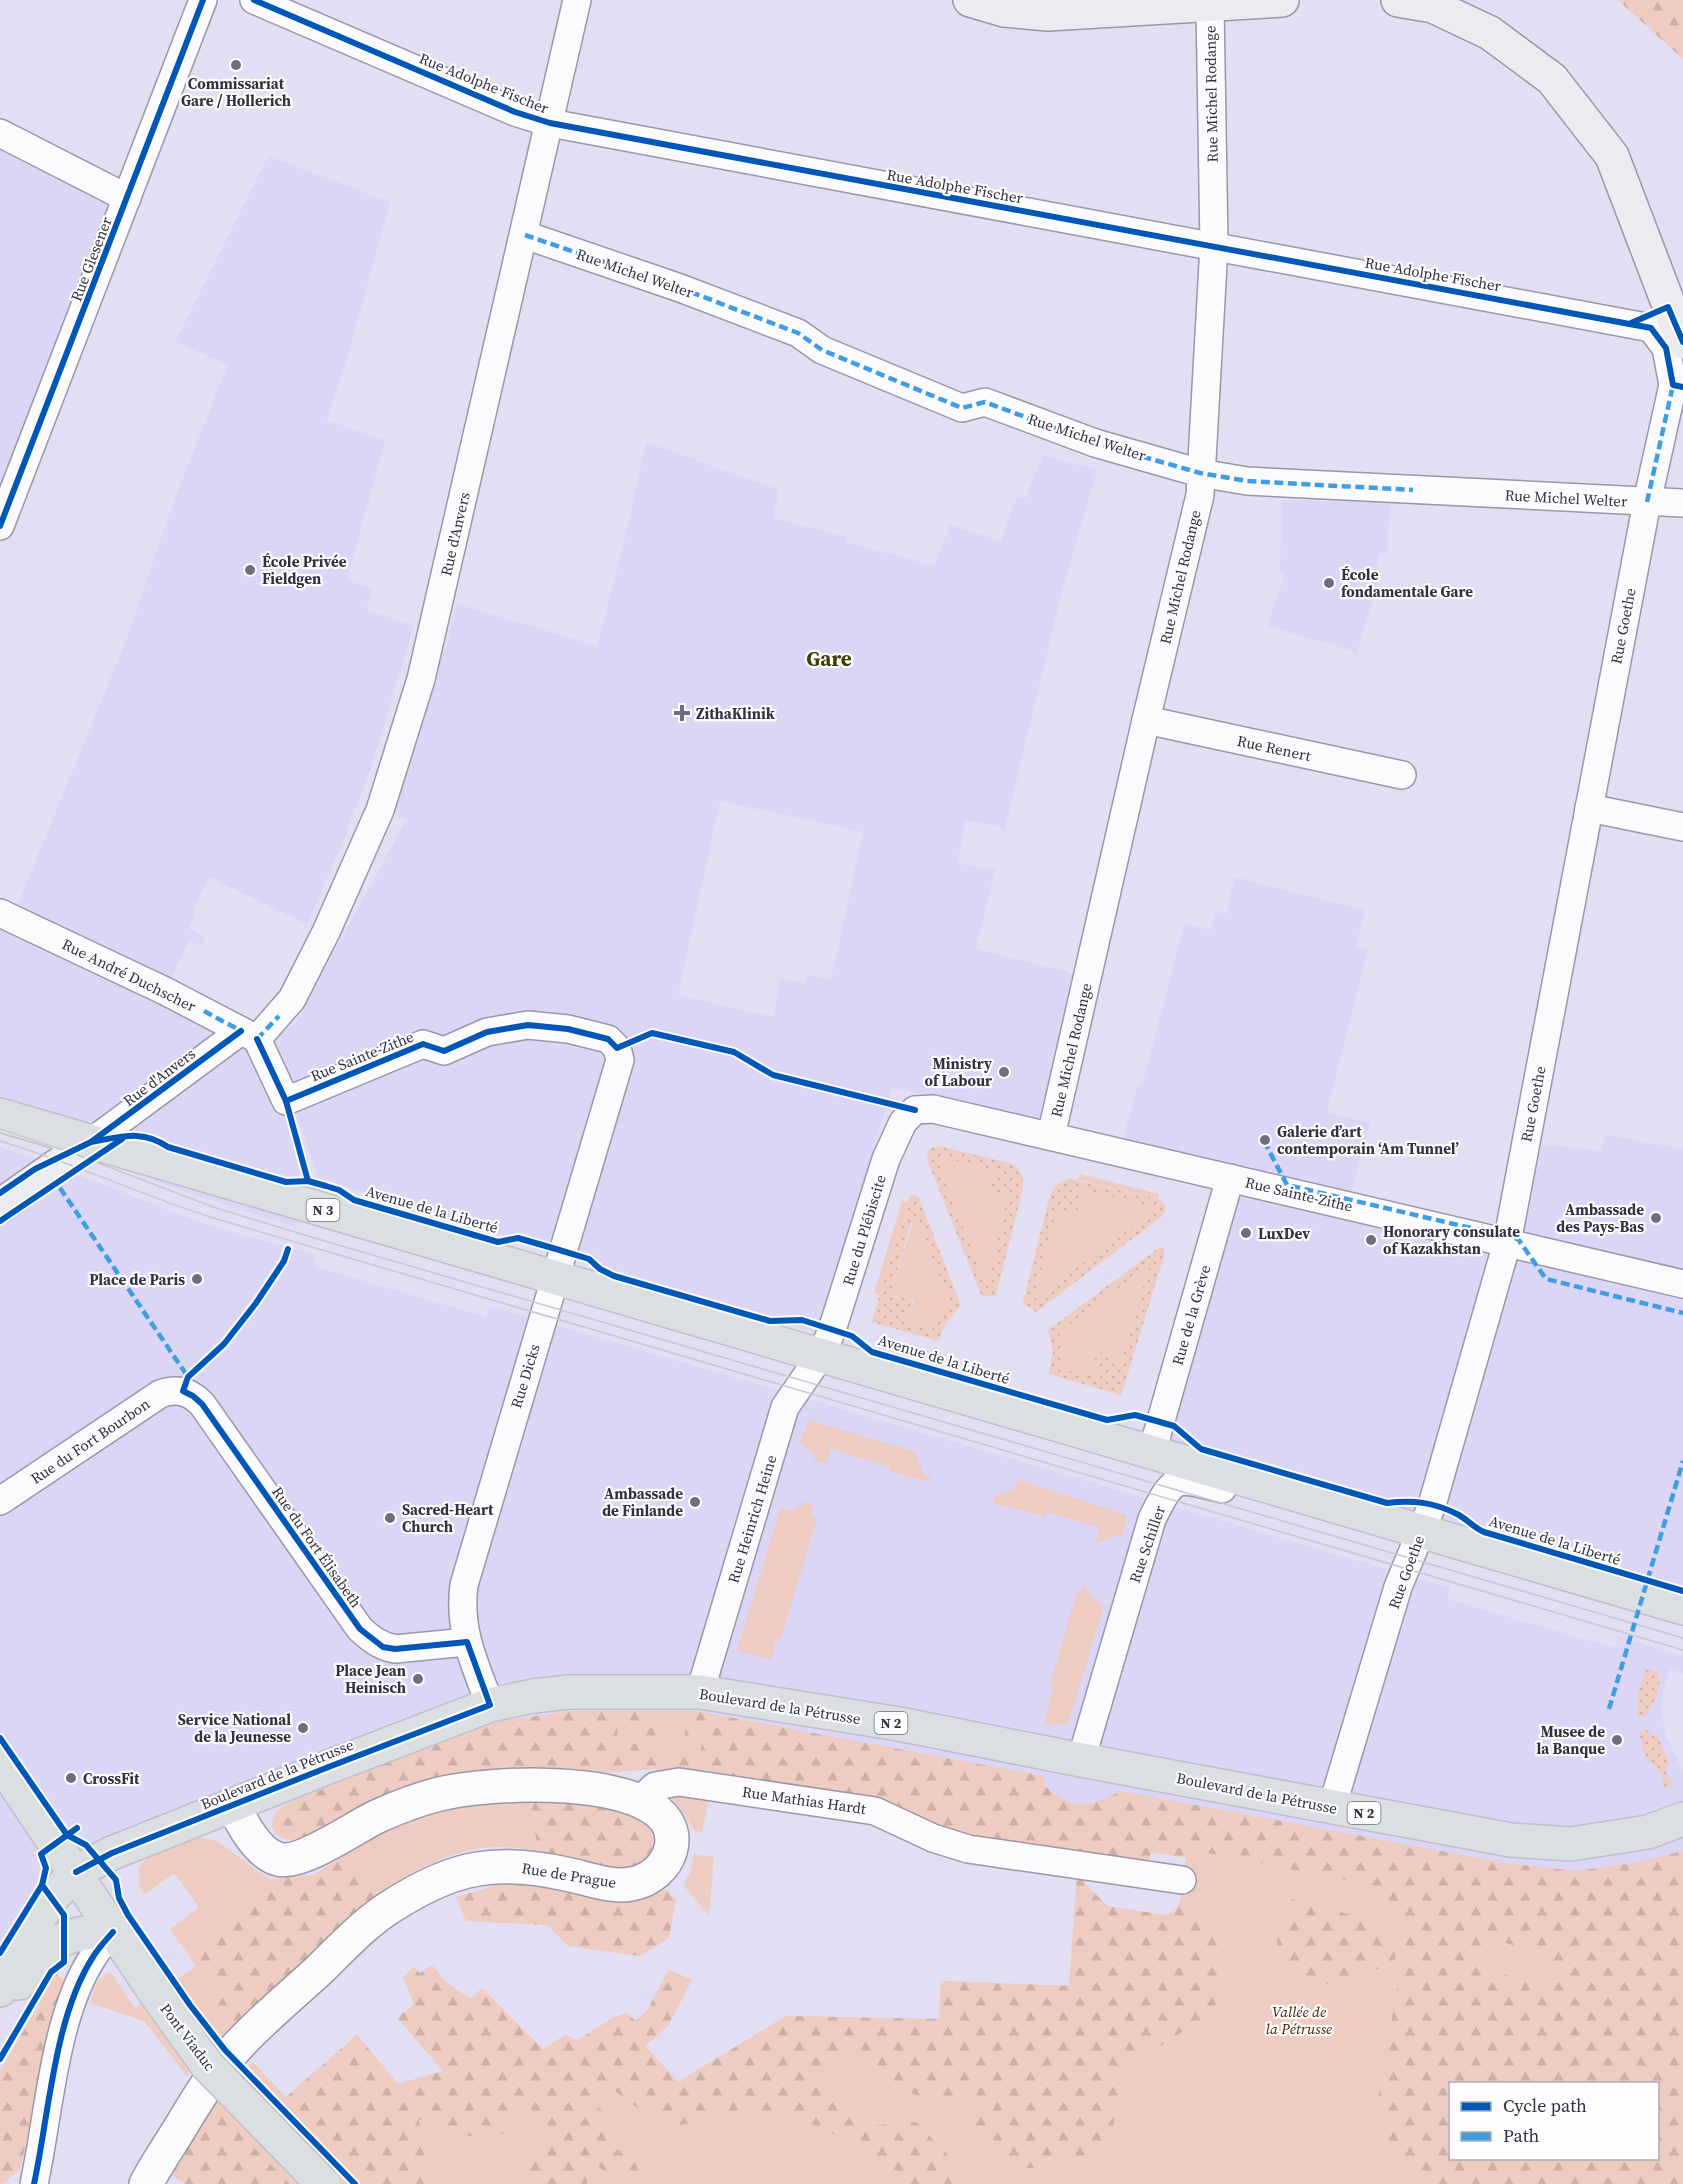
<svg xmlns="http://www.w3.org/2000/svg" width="1683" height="2184" font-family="'Source Serif 4',serif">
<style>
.built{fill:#dbd5f6;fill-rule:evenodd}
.green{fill:#efccc1;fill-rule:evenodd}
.forest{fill:url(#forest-firs);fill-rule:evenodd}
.garden{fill:url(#garden-dots);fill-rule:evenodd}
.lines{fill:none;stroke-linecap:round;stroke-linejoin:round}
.minor-casing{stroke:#9a97a8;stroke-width:30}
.tertiary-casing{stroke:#9a97a8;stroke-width:36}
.secondary-casing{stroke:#9a97a8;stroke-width:36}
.primary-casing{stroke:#c0beca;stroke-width:36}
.minor{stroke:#fbfafd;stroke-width:27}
.tertiary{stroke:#fbfafd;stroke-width:33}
.secondary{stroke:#eaecef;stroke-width:33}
.primary{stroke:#dae0e1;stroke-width:33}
.tram{stroke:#c9c9ce;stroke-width:1.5}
.primary-bridge-casing{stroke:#c0beca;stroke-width:36;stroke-linecap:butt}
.primary-bridge{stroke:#dae0e1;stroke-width:33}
.quiet{stroke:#3e9de3;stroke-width:4.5;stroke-dasharray:9 4.5;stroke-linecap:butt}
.cycleway-casing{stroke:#fdfdfd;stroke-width:10}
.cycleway{stroke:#0057b8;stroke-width:6}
.poi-dot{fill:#706d80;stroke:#fdfdfd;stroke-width:2}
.labels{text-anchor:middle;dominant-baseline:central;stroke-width:4.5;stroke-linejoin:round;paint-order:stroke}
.shield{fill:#fdfdfd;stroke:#706e7a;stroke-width:1.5}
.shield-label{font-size:14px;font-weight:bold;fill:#333042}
.poi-label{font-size:15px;font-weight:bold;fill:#333042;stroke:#fdfdfd;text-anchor:start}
.street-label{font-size:15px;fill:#333042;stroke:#fdfdfd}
.park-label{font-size:15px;font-style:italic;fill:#4b270e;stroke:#fdfdfd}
.district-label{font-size:21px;font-weight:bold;fill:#3b3f00;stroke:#fdfdfd}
</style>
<defs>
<pattern id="forest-firs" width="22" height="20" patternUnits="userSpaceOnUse" patternTransform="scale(1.5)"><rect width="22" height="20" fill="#efccc1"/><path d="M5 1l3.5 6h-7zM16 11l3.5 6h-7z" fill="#cdb0a7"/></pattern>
<pattern id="garden-dots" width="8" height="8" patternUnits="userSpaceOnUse" patternTransform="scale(1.5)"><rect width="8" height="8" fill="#efccc1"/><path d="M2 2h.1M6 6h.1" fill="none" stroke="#cdb0a7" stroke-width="1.8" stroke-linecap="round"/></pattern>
</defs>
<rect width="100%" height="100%" fill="#e2def3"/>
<g class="built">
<path d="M0,133L127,198L0,526Z"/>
<path d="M268,156L390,202L346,363L326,420L385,440L347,580L373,589L366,609L414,626L371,767L344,839L307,924L209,877L193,910L196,912L189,929L205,937L201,946L189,941L165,990L257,1039L286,1101L308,1181L304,1204L296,1227L180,1190L80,1150L0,1123V913L11,918L20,899L128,636L173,503L228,364L175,342Z"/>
<path d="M646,442L779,490L773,518L847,537V542L934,566L950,525L1001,541L1017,496L1025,499L1043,455L1097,470L1062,591L1005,828L966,820L957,863L995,870L976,949L1069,972L1075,978L1045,1120L892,1088L819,1334L318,1178L296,1111L264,1041L294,1026L406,820L388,811L441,654L445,651L457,604L597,646L623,547ZM720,801L863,832L831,980L807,975L805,983L781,978L773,1017L678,995Z"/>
<path d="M1282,500L1390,502L1387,553H1379L1376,591L1357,652L1267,626L1285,575L1280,572Z"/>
<path d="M1235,877L1365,910L1356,946L1368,950L1327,1112L1370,1123L1348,1205L1506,1243L1526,1143L1602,1151L1606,1135L1683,1149V1608L1152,1452L1230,1178L1120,1152L1138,1083H1143L1184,924L1210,930L1215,912L1226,914Z"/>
<path d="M0,1147L78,1175L207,1225L316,1255L313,1266L486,1317L490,1306L1138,1496L1450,1588L1447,1599L1615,1648L1619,1637L1683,1656V1673L1670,1669L1663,1690L1661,1712L1665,1733L1683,1772V1851L1634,1863L1576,1871L1505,1863L1120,1791L1100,1802L1085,1804L1070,1803L1056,1796L1045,1786L1043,1776L695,1711H570L498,1722L423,1749L149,1856L76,1872L0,1990Z"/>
</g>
<g class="green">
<path d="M943,1159H949L1002,1172L1008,1178L994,1194L1001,1197L1009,1194L987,1288L940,1169V1163Z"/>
<path d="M1080,1174L1159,1194L1158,1199L1078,1180Z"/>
<path d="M1076,1188L1150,1206L1151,1213L1033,1301L1058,1203L1081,1200L1076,1192L1068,1190Z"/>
<path d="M902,1201L908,1203L880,1295L874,1293Z"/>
<path d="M913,1222L918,1223L950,1304L938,1316L932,1330L902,1321L905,1314L914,1307L913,1299L890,1295Z"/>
<path d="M1150,1264L1119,1364L1097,1355L1094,1363L1101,1374L1099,1378L1060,1368L1062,1350L1058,1332Z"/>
<path d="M809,1420L916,1452L922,1472L930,1477L929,1482L890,1471V1467L831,1449L826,1464L815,1461L814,1453L799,1443Z"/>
<path d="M1019,1480L1127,1515L1122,1536H1114L1095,1544L1100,1528L1047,1512L1045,1517L992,1502L995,1496L1014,1489Z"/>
<path d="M806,1502L814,1504L810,1516L817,1518L781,1638H776L772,1659L737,1651L780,1509L791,1510Z"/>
<path d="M1083,1584L1094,1599L1104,1605L1068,1724L1045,1725L1053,1686L1050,1685L1077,1592L1081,1593Z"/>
<path d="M570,1711H695L1044,1776L1045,1786C1072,1810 1089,1809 1120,1791L1505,1863L1576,1871L1634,1863L1683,1851V2184H185L210,2103L253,2062L286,2097L357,2035L398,2084L444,2071L458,2086L629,2028L678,2082L786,2016L939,2019L941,1981L1069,1986L1077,1875L1107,1906L1165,1915L1175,1911L1180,1901L1186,1858L1151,1852L1148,1866L1041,1853L1027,1843L1013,1841L988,1844L879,1803L654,1769L584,1774L540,1768L461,1773L404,1788L368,1803L305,1836L291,1840L283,1838L276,1834L272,1826L273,1818L277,1811L288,1803L423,1749L498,1722ZM1450,2084H1658V2158H1450Z"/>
<path d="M665,1792L709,1797L702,1833L694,1831C686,1816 678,1804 665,1792Z"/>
<path d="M530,1801L538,1850C526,1849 513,1847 500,1847C454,1846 413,1871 375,1895L348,1853C383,1831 423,1814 465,1807C486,1804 508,1803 530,1801Z"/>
<path d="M198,1838L217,1841L269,1879L190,1957L170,1929L199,1907L174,1873L145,1894L139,1887V1867L149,1856Z"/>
<path d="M694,1854L714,1857L709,1915L684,1886L687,1877L690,1874Z"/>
<path d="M196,1966L201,1973L230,1985L236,2026L223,2040L220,2037L187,2076L144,2021L90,2003C94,1989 96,1978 110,1972L135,2008Z"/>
</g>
<g class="forest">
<path d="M1618,0H1683V59Z"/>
<path d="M570,1711H662L665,1737H656L654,1754L700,1758L702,1741L685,1739V1711H695L1044,1776L1045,1786C1072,1810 1089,1809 1120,1791L1505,1863L1576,1871L1634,1863L1683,1851V2184H1424L1412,2178L1384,2147L1378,2099L1405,1942L1383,1887L1197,1851V1847L1189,1845L1186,1858L1151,1852L1148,1866L1041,1853L1027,1843L1013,1841L988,1844L879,1803L654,1769L584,1774L540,1768L461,1773L404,1788L368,1803L305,1836L291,1840L283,1838L276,1834L272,1826L273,1818L277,1811L288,1803L423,1749L498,1722ZM618,1725L642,1726L641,1744L616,1742ZM1494,1939L1552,1958L1544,1983L1524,1977L1522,1980L1484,1967ZM1450,2084H1658V2158H1450Z"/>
<path d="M530,1801C558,1802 633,1801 650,1827C653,1831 653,1839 655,1844C652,1849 648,1857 644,1860C621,1878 564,1856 538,1850Z"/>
<path d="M348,1853L375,1895L302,1962L236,2026L222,2024L214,2011L230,1985L201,1973L190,1957L269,1879L313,1875Z"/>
<path d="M1077,1875L1107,1906L1165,1915L1175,1911L1180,1901L1196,1903L1223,1945L1220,1997L1209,2014L1121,2072L1110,2149L1033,2168L1001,2167L996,2141L977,2136L972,2127L983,2101L937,2100L872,2083L870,2069L851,2046L827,2066L831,2098L865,2126L916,2122L958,2165L962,2184H903L897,2172L857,2153L829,2131L792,2116L749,2112L665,2128L605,2084L588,2098L606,2114L613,2148L635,2157L638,2171C618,2181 605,2174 590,2159L587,2184H527L523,2164L538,2146L561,2143L543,2119L523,2104L509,2132L482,2140L419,2119L426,2169L437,2184H372L286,2097L357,2035L398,2084L443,2071L397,2018L414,2004L403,1977L414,1967L420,1973L432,1965L446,1982L470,1999L482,1988L543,2049L565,2035L578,2040L614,2017L627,2013L636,2021L648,2009L668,1970L692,1980L668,2026L645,2046L678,2082L786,2016L939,2019L941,1981L1069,1986Z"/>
<path d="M508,1882H538L627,1900L666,1890L676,1900L669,1938L640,1956L568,1946L547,1925L466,1921L456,1897Z"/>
<path d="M1292,1899L1362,1918L1388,1936L1396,1958L1390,1965L1325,1985L1285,1981L1276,1953L1280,1920Z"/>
<path d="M56,1974L64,1979L20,2169L3,2184H0V2072Z"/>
<path d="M210,2103L289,2183V2184H185L166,2172Z"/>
</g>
<g class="garden">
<path d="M939,1146L1009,1163C1020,1168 1024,1176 1023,1188L996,1295L982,1297L927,1160L929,1149ZM943,1159H949L1002,1172L1007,1176H997L991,1182C989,1195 998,1199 1008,1195L987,1287L940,1169V1163Z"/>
<path d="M1069,1179L1158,1199L1165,1204L1166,1209L1161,1217L1036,1312L1023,1303L1050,1195L1057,1184ZM1076,1188L1149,1206L1151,1213L1033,1300L1058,1205L1067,1212L1076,1211C1082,1205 1082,1199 1076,1192L1069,1190Z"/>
<path d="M914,1194L919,1198L961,1306L946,1323L938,1341L872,1322L909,1198ZM917,1222L950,1303L938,1316L932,1330L903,1321L905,1314L914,1307L910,1296L903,1294L897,1298L890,1295L911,1223Z"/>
<path d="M1160,1247L1163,1248L1165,1253L1121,1395L1049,1374L1053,1352L1048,1330ZM1150,1265L1119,1364L1116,1363L1113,1355C1106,1350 1099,1352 1095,1359L1094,1367L1101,1374L1099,1378L1060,1368L1062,1350L1059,1332Z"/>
<path d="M1646,1669L1658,1673C1664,1687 1652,1706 1645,1716L1638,1717V1694Z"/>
<path d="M1639,1729L1647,1730L1651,1735L1658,1736L1669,1763L1668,1768L1665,1770L1673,1784L1663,1790C1666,1776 1655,1766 1647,1757C1641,1750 1641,1738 1639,1729Z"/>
</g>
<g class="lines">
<defs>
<g id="minor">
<path d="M254,0L515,112L550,123L1651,328L1666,348L1673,385"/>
<path d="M0,133L127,198"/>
<path d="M525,235L680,288L798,333L822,350L962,408L985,402L1095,443L1200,473L1247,481L1683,503"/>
<path d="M0,526L203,0"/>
<path d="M1146,720L1402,775"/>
<path d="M1589,808L1683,827"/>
<path d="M0,913L165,991L257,1039"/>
<path d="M257,1039L286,1101L423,1044L444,1051L487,1032L528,1025L568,1029L608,1039L617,1048L620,1060L464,1585C458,1631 475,1664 490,1705"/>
<path d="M257,1039L292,999L326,932L380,810L421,679L577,0"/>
<path d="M1051,1136L1146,720L1200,495L1214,246L1210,6"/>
<path d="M91,1142L241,1031"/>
<path d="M1152,1452L1230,1178"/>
<path d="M0,1501L160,1394C177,1388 189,1391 202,1404L360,1629C371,1639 380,1646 395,1649L467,1642"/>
<path d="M700,1692L785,1407L821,1355L832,1330L886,1159L903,1122L915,1110L933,1109L1683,1284"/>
<path d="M1081,1760L1152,1519C1174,1474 1175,1477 1222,1489"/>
<path d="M640,1800L655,1786L679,1782L875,1811L933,1838L968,1849L1182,1880"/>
<path d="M1332,1807L1398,1587L1432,1505L1507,1243L1647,502L1673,385L1683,381"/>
<path d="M34,2184C49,2115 54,2017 93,1957C98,1948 106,1940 113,1932"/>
</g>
<path id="tertiary" d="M146,2184C156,2165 169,2146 180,2128C197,2100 213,2073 235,2049C260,2021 291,1996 318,1971C342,1948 366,1921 395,1904C455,1866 496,1859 566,1874C586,1878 611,1888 631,1884C671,1877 689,1829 651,1807C605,1779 496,1782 444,1793C421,1798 398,1807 376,1817C355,1827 300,1866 278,1859C257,1853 242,1823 233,1805"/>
<g id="secondary">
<path d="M970,0L1004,10L1048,14L1282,0"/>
<path d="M1398,0L1433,6L1490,33L1552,79L1612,156L1683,342"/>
<path d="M0,1206L91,1142"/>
</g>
<g id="primary">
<path d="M0,1115L1683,1608"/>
<path d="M0,1762L156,1994"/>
<path d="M19,1983C49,1944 62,1930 113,1932"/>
<path d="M0,1990L12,1961L52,1898L76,1872L112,1853L331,1766L490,1705L533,1696L569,1692H700L899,1724L1081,1760L1511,1840L1571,1844L1648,1832L1683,1819"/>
</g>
</defs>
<use href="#minor" class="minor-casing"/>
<use href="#tertiary" class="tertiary-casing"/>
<use href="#secondary" class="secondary-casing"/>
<use href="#primary" class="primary-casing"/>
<use href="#minor" class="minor"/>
<use href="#tertiary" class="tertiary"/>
<use href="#secondary" class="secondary"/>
<use href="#primary" class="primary"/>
<g class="tram">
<path d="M0,1129L75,1154L213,1207L311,1237L1683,1638"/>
<path d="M0,1141C71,1162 139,1194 210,1217L1683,1650"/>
</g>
<defs>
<path id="primary-bridge" d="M156,1994L207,2065L323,2184"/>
</defs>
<use href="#primary-bridge" class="primary-bridge-casing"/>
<use href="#primary-bridge" class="primary-bridge"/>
<g class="quiet">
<path d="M525,235L680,288L798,333L822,350L962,408L985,402L1095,443L1200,473L1247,481L1413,490"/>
<path d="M1647,502L1673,385L1677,383"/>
<path d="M204,1011L243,1032"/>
<path d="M257,1039L279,1016"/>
<path d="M1264,1141L1287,1185L1518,1239L1546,1279L1683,1313"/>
<path d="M60,1188L188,1377"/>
<path d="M1609,1709L1683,1461"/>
</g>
<defs>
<g id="cycleway">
<path d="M254,0L515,112L550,123L1651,328L1666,348L1673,385L1683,387"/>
<path d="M1631,323L1668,307L1683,342"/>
<path d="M0,526L203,0"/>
<path d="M257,1039L286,1101L308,1181"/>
<path d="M286,1101L423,1044L444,1051L487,1032L528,1025L568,1029L608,1039L617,1048L652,1033L734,1052L773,1075L915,1110"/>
<path d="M91,1142C121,1137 142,1129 168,1147L286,1182L308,1181L326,1186L339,1190L354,1200L498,1242L518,1238L556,1249L589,1259L600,1269L614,1276L770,1321L802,1320L852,1336L872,1352L1107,1420L1135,1415L1160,1422L1174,1426L1201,1449L1387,1503C1413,1500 1433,1502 1457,1514C1467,1519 1474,1528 1484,1532L1683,1591"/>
<path d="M0,1193L35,1169L91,1142L241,1031"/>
<path d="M0,1221L122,1139"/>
<path d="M0,1738L67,1835L86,1845L116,1880L119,1898L128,1915L190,2005L225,2050L355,2184"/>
<path d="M76,1872L112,1853L331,1766L490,1705L467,1642L395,1649L383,1647L360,1629L202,1404L193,1396L183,1391L188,1377L224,1344L256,1303L284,1261L288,1249"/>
<path d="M0,1953L42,1885L46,1868L41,1854L77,1828"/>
<path d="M0,2059L51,1972L64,1962V1915L42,1885"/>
<path d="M34,2184C49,2115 54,2017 93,1957C98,1948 106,1940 113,1932"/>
</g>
</defs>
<use href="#cycleway" class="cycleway-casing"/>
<use href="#cycleway" class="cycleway"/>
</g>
<g class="poi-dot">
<circle cx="236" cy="65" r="6"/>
<circle cx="250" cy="570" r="6"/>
<circle cx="1329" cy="583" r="6"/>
<path d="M679 704h6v6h6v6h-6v6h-6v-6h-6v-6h6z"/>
<circle cx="1004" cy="1072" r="6"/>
<circle cx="1265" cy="1140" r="6"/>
<circle cx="1656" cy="1218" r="6"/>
<circle cx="1246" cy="1233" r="6"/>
<circle cx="1371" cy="1240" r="6"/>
<circle cx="197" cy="1279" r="6"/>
<circle cx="695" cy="1502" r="6"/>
<circle cx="390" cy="1518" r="6"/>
<circle cx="418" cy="1679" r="6"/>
<circle cx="303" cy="1728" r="6"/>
<circle cx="1617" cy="1740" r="6"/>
<circle cx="71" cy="1778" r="6"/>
</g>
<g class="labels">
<g class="shield">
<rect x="306.5" y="1199" width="33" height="22" rx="4.5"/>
<rect x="874.5" y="1712" width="33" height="22" rx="4.5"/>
<rect x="1347.5" y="1802" width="33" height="22" rx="4.5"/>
</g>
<g class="shield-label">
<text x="323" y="1210">N 3</text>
<text x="891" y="1723">N 2</text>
<text x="1364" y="1813">N 2</text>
</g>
<g class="poi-label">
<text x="236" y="83" text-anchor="middle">Commissariat<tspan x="236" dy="17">Gare / Hollerich</tspan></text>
<text x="262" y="561">École Privée<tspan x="262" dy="17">Fieldgen</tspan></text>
<text x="1341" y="574">École<tspan x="1341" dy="17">fondamentale Gare</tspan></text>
<text x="696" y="713">ZithaKlinik</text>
<text x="992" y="1063" text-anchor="end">Ministry<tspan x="992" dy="17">of Labour</tspan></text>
<text x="1277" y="1131">Galerie d’art<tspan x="1277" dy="17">contemporain ‘Am Tunnel’</tspan></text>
<text x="1644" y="1209" text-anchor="end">Ambassade<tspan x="1644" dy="17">des Pays-Bas</tspan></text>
<text x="1383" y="1231">Honorary consulate<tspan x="1383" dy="17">of Kazakhstan</tspan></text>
<text x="1258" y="1233">LuxDev</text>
<text x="185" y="1279" text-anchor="end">Place de Paris</text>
<text x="683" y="1493" text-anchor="end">Ambassade<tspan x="683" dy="17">de Finlande</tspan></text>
<text x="402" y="1509">Sacred-Heart<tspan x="402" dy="17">Church</tspan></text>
<text x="406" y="1670" text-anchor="end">Place Jean<tspan x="406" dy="17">Heinisch</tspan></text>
<text x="291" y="1719" text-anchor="end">Service National<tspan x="291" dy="17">de la Jeunesse</tspan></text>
<text x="1605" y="1731" text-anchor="end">Musee de<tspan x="1605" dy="17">la Banque</tspan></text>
<text x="83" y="1778">CrossFit</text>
</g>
<g class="street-label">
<text transform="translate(484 83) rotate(22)">Rue Adolphe Fischer</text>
<text transform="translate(1211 94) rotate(-91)">Rue Michel Rodange</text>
<text transform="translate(955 186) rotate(10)">Rue Adolphe Fischer</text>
<text transform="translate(91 259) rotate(-69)">Rue Glesener</text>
<text transform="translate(635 273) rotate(19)">Rue Michel Welter</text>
<text transform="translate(1433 274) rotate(10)">Rue Adolphe Fischer</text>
<text transform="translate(1087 437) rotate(18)">Rue Michel Welter</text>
<text transform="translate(1566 498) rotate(3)">Rue Michel Welter</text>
<text transform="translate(455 534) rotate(-77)">Rue d'Anvers</text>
<text transform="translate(1180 577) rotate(-77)">Rue Michel Rodange</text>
<text transform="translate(1623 626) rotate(-79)">Rue Goethe</text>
<text transform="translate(1274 748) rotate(12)">Rue Renert</text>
<text transform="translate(129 975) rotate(26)">Rue André Duchscher</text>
<text transform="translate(1071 1050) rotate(-77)">Rue Michel Rodange</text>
<text transform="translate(362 1056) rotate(-22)">Rue Sainte-Zithe</text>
<text transform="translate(159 1077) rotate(-37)">Rue d'Anvers</text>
<text transform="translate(1533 1104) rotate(-79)">Rue Goethe</text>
<text transform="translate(1299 1194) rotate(13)">Rue Sainte-Zithe</text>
<text transform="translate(432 1209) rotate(16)">Avenue de la Liberté</text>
<text transform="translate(864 1230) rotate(-73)">Rue du Plébiscite</text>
<text transform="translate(1191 1315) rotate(-74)">Rue de la Grève</text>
<text transform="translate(944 1359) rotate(17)">Avenue de la Liberté</text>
<text transform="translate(525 1376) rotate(-73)">Rue Dicks</text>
<text transform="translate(90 1441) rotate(-34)">Rue du Fort Bourbon</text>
<text transform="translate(752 1519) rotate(-73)">Rue Heinrich Heine</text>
<text transform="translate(1555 1540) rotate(17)">Avenue de la Liberté</text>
<text transform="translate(1147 1544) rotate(-71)">Rue Schiller</text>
<text transform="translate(317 1547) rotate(55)">Rue du Fort Élisabeth</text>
<text transform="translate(1406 1572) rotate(-70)">Rue Goethe</text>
<text transform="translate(780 1706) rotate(9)">Boulevard de la Pétrusse</text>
<text transform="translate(277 1774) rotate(-22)">Boulevard de la Pétrusse</text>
<text transform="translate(1257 1793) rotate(11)">Boulevard de la Pétrusse</text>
<text transform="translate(804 1800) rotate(8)">Rue Mathias Hardt</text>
<text transform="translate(569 1875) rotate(9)">Rue de Prague</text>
<text transform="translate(188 2037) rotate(53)">Pont Viaduc</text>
</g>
<g class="park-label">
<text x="1299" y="2011">Vallée de<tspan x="1299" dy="17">la Pétrusse</tspan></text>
</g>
<g class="district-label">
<text x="829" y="658">Gare</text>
</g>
</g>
<rect x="1449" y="2082" width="210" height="78" fill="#fdfdfd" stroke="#acabb2" stroke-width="1.5"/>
<rect x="1461" y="2102" width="30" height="9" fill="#0057b8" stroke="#acabb2" stroke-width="1.5"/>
<text x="1503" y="2112" font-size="18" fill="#333042">Cycle path</text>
<rect x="1461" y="2132" width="30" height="9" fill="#3e9de3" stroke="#acabb2" stroke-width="1.5"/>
<text x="1503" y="2142" font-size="18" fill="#333042">Path</text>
</svg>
